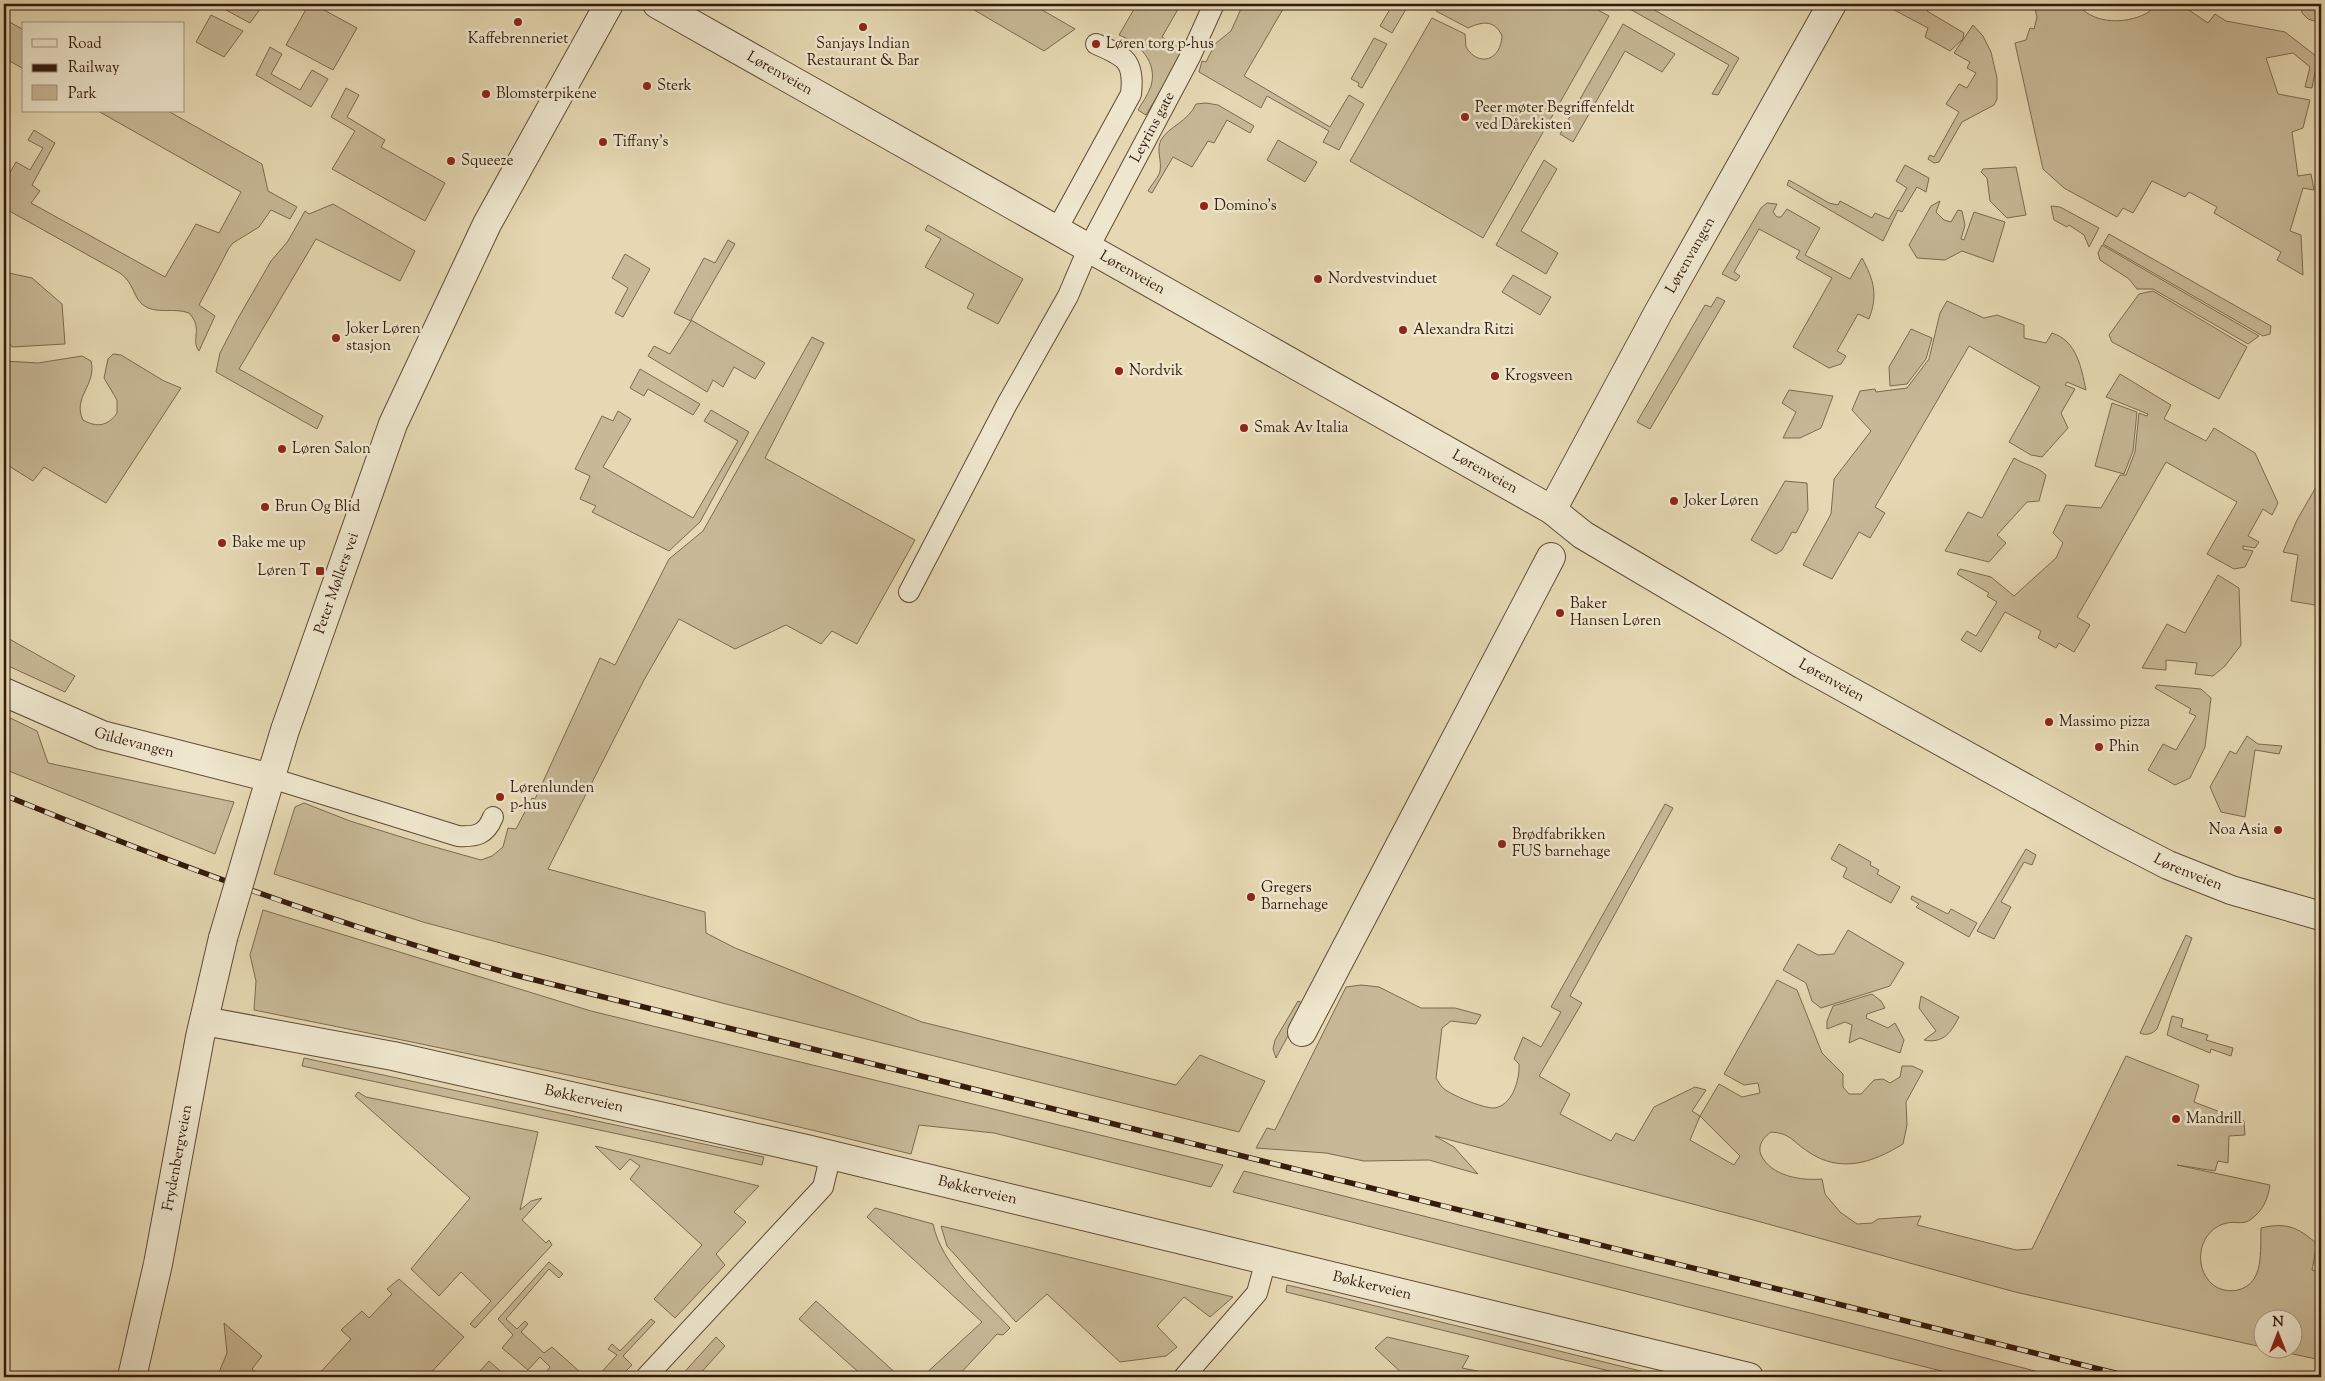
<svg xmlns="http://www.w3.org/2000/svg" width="2325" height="1381" font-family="'Sorts Mill Goudy',serif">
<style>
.green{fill:#c7b896;stroke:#7d6951;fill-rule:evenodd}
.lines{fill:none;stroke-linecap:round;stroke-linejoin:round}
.service-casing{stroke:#604a36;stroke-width:22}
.pedestrian-casing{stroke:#604a36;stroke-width:30}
.minor-casing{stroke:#604a36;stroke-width:30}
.tertiary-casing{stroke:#604a36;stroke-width:30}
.service{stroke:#eee6cd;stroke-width:20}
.pedestrian{stroke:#eee6cd;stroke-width:28}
.minor{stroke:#eee6cd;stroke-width:28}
.tertiary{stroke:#eee6cd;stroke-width:28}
.rail-casing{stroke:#331a0c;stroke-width:5.5}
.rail{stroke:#eee6cd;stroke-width:4;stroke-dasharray:11;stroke-linecap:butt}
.minor-bridge-casing{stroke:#604a36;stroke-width:30;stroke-linecap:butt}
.minor-bridge{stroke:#eee6cd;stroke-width:28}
.poi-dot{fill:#8f2418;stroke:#eee6cd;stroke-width:2}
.labels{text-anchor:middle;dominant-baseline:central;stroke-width:5;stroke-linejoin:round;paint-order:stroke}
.poi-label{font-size:15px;fill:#331a0c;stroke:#eee6cd;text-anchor:start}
.street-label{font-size:15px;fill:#331a0c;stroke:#eee6cd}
</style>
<rect width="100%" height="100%" fill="#e5d8b2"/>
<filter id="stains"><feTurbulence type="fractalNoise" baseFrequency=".004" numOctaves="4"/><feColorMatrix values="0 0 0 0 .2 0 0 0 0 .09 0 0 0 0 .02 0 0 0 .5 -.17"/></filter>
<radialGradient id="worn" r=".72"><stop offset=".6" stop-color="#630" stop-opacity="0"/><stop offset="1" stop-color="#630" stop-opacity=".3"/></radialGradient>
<g class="green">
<path d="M215,4H264L250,23Z"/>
<path d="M309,4H313L357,28L333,70L286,45Z"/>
<path d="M964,4H1032L1075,29L1044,51Z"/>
<path d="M1137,4H1181L1162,37L1184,51L1146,115L1138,110C1142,103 1148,95 1151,86C1158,62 1139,43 1119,35Z"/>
<path d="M1241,4H1286L1244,76L1330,127L1349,95L1364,104L1339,150L1323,142L1329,131L1267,96L1261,108L1199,72L1202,61L1206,62L1215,44L1231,31L1240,11Z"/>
<path d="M1393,4H1409L1392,33L1380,26Z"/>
<path d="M1440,4H1587L1609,16L1483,238L1350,161L1432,18L1465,34L1466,47C1479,68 1501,60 1502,36C1495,20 1483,21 1468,28L1436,11Z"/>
<path d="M1621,4H1644L1739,58L1718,95L1712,94L1729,65Z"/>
<path d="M1883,4H1930L1927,11L1964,33L1963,39L1950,51L1925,37L1928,28Z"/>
<path d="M2042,4H2082L2083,10C2101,25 2130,23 2149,12L2152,4H2184L2183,6L2208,23L2215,14L2226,21L2285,32L2316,56V67L2312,88L2305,87L2310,67L2293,53L2266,58L2278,94L2310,100L2303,128L2292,132L2298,176L2311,174L2314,190L2303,188L2290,231L2301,235L2303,275L2277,260L2281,252L2214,213L2217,207L2189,192L2185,197L2152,181L2133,213L2123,208L2117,217L2064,188L2043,169L2015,43L2026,40L2030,28L2034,29L2037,17L2035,9Z"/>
<path d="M2301,4H2321V23L2308,19L2302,13Z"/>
<path d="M211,15L243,31L224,57L196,42Z"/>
<path d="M4,19L24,30V69L4,58Z"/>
<path d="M1623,24L1675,54L1662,72L1625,51L1573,142L1560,134Z"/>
<path d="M1973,25L1983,36L1991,52L1997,78V99L1994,105L1962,122L1939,162L1934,163L1928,159L1930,155L1934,157L1959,112L1946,104L1959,84L1967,88L1976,73L1967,68L1970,62L1954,53Z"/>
<path d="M1374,38L1387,44L1362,88L1358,86L1359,83L1351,79Z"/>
<path d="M270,47L282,54L271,74L300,90L312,70L328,79L311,107L256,75Z"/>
<path d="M346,88L359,95L347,117L385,140L381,147L445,183L425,221L332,169L355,131L331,117Z"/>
<path d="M1206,103L1218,105L1254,126L1250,133L1227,120L1214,143L1208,141L1192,167L1173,157L1152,193L1148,191C1151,185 1159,177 1160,171C1162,160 1156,150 1161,140C1169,126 1188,122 1196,104Z"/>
<path d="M98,111H168L262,164L268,191L297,207L290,219L271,210L259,227L233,243L229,248L199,305L215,316L199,351C190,340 204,329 189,313C174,307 156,315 143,305C133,297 134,283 120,273L4,208V183L16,162L30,170L43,148L28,140L34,130L55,143L32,185L40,191L31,203L165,277L196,224L219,233L241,192Z"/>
<path d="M1278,140L1317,162L1305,182L1267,160Z"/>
<path d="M1544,160L1557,169L1521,231L1558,253L1546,274L1496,245Z"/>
<path d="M1905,165L1929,178L1926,192L1917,187L1902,212L1898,210L1883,241L1787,185L1789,180L1829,203L1838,205L1840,201L1872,218L1875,213L1889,219L1907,188L1896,181Z"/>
<path d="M2016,167L2026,215L2007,218L1990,201L1987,178L1981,172L1983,169Z"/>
<path d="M1940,201L1936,212L1944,220L1951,222L1958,210L1962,211L1965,225L1961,239L1964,240L1974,212L2005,222L1993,262L1962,251L1945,260L1917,258L1909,245L1931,206Z"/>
<path d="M1767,203L1777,204L1773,212L1777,217H1781L1787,209L1820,228L1805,255L1850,279L1862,258C1874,280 1878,295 1869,319L1858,314L1837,351L1846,356L1841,364L1829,368L1793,347L1832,278L1796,258L1800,251L1759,229L1734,272L1740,276L1736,281L1722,274L1761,208Z"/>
<path d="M333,204L415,251L400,281L316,239L239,369L323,416L317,429L216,372L220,353L237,320L271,261L288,241L305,211L309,214Z"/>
<path d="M2051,206L2060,207L2099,228L2089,247L2084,235L2069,225L2067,227L2054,220Z"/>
<path d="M928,225L1023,279L998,324L967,308L974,294L925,267L941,239L925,230Z"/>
<path d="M2109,234L2271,326L2270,334L2263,336L2103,244Z"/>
<path d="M728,240L735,244L691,320L765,363L755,379L734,367L723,387L713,380L707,392L648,356L654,346L670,354L691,321L674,313L704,258L715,263Z"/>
<path d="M2102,245L2259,336L2248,344L2153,289H2137L2129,279L2100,260L2098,253Z"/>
<path d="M625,254L650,269L623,317L615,313L628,288L612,278Z"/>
<path d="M4,272L32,278L62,304L65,344L12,347L4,336Z"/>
<path d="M1513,275L1551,297L1540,315L1502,292Z"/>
<path d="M2153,291L2247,347L2219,399L2112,342L2109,335L2139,294Z"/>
<path d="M1717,297L1725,301L1650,429L1637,422L1705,305L1711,307Z"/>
<path d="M1947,301L1984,318L1997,315L2024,325V338L2046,343L2052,333C2077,341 2081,367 2086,390L2067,382L2065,385L2075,389L2061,413L2068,428L2042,457L2031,455L2009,442L2040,387L1969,346L1875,507L1885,513L1870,538L1859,532L1832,579L1803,565L1831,514L1834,479L1871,431L1852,410L1860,391L1875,389L1876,392L1907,388L1929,359L1940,313Z"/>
<path d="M1911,329L1932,338L1926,359L1907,384L1890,386L1889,367Z"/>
<path d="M812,337L824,343L765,458L915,540L857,644L832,631L821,644L786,625L735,649L679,619L644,680L548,869L705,912L706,933L735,948L922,1022L1176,1085L1200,1055L1265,1081L1239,1132L722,1003L423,922L274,874L295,807L304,803L350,821L424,844L481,860L492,856L503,847L508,828L516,829L532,798L535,799L600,658L615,665L669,559L703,531Z"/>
<path d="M113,354L121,355L164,381L181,388L106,503L44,467L33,481L4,463V361L38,363L82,356L91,361C97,385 72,397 83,420C97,428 108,426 117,413V400L104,378L108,359Z"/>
<path d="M640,369L700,404L693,415L648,389L644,396L630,388Z"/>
<path d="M2120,374L2171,405L2164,419L2206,441L2214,428L2255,453L2278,503L2272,515L2263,509L2248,536L2259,542L2255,548L2243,546V549L2253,551L2245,567L2234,569L2207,554L2237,502L2166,462L2077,617L2090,625L2074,652L2059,643L2056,648L2038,638L2041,631L2005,612L1981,652L1961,640L1967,631L1976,636L1997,602L1987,596L1989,593L1957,574L1960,569L1991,577L2014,596L2056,558L2063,543L2053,533L2066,505L2101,508L2120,475H2126L2135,452L2139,413L2147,416L2148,414L2106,397Z"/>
<path d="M1789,390L1833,396L1821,428L1800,438H1783L1796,412L1782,403Z"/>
<path d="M2112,403L2137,412L2133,451L2124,474L2095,466Z"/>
<path d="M711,410L749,432L700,522L669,551L592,512L596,506L580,499L590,476L575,469L602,416L613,421L618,411L631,419L603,467L693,518L738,441L704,421Z"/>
<path d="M2014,458C2025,465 2037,466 2046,475L2039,501L2027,502L1997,535L2006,543L1989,562L1945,551L1968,512L1982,518Z"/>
<path d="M1785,481L1807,483L1808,510L1796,533L1792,532L1782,550L1776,554L1751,540Z"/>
<path d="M2316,487L2321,490V606L2291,601L2298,555L2283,552L2297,520Z"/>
<path d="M2218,575L2239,588L2241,645L2225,666L2213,676L2195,674L2197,663L2166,660V670L2142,668L2167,624L2185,633Z"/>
<path d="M4,636L75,676L65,692L4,664Z"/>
<path d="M2157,685L2201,689L2211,698L2205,747L2190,778L2175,785L2148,770L2163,744L2176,750L2196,716L2189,713L2191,709L2155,688Z"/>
<path d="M4,715L37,731L48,763L234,802L215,854L4,769Z"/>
<path d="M2247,736L2258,744L2282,746L2279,754L2255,750L2245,817L2221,812L2210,787L2230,751L2236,754Z"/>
<path d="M1665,804L1673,808L1570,996L1582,1003L1539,1076L1570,1094L1560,1114L1611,1141L1616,1133L1634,1141L1654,1107L1695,1087L1706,1090L1692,1111L1700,1116L1719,1084L1742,1097L1760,1093L1758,1083L1744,1085L1724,1074L1777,980L1797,990L1822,1053L1843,1074V1087L1849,1094H1861L1874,1080L1883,1079L1890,1083L1900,1077L1902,1066H1912L1923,1071L1906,1102L1907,1125L1903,1144C1872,1163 1840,1174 1807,1151C1792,1141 1790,1133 1771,1132C1764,1137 1757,1145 1761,1155C1771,1176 1801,1181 1822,1179L1825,1194L1840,1212L1857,1224L1872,1223L1878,1219L1921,1216L1917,1225L2016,1250L2032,1249L2126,1056L2199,1085L2194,1102L2244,1121L2245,1135L2229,1136L2228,1163L2218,1161L2215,1171L2177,1165L2270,1185C2268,1199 2263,1211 2250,1220C2242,1225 2235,1221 2227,1223C2199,1229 2192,1266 2212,1284C2219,1290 2229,1292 2238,1290C2265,1283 2260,1250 2261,1228C2286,1222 2298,1227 2317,1244L2312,1270L2321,1272V1360L2269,1349L2292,1348V1318H2262V1347L2015,1292L1757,1221L1435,1136L1454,1147L1478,1174L1429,1160L1364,1161L1326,1153L1256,1148L1267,1128L1275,1130L1346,987L1361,985L1379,987L1421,1008H1455L1481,1015L1476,1024L1451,1021L1442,1028L1436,1078C1438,1081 1440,1085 1443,1088C1451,1095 1482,1108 1494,1108C1512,1106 1520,1080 1519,1064L1514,1059L1523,1037L1541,1047L1561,1012L1551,1007ZM1700,1116L1740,1156L1734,1165L1690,1140Z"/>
<path d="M1839,844L1871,862L1870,865L1879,870L1877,874L1900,887L1891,903L1843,877L1847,868L1831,859Z"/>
<path d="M2026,849L2036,855L2032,865L2024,862L2001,902L2011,907L1994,939L1977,931Z"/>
<path d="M1912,896L1948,914L1951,909L1977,923L1969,937L1916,907L1919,904L1911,899Z"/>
<path d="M263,910L591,1011L1223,1165L1211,1187L994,1133L919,1125L911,1154C693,1100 474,1054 254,1010L256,981L250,955Z"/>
<path d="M1848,930L1904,963L1890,986L1821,1008L1812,1001L1806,983L1783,970L1798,944L1818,955L1834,954Z"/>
<path d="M2186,935L2192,938L2157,1029C2152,1034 2146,1036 2140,1033Z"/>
<path d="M1872,994L1881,1001L1885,1008L1867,1014L1866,1018L1888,1028L1895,1023L1904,1040L1900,1053L1860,1038L1849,1043L1852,1025L1845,1022L1827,1029V1021L1833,1006Z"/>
<path d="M1921,996L1959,1017C1951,1032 1944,1044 1924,1040L1936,1031L1919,1008Z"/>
<path d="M1298,1001L1305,1004L1276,1058L1273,1049L1275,1040Z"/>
<path d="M2172,1016L2183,1019L2181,1027L2208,1035L2206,1040L2233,1048L2231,1056L2211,1049L2210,1053L2167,1035Z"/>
<path d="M304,1058L764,1157L762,1165L302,1066Z"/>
<path d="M358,1092L366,1097L538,1132L520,1210L531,1201L542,1198L522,1220L546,1243L549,1240L552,1245L475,1328L470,1324L491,1301L461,1272L439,1296L411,1269L470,1198L355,1096Z"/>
<path d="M595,1146L759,1186L734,1212L746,1222L716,1254L725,1265L675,1318L654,1299L702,1245L630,1179L640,1166L630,1159L620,1170Z"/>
<path d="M1244,1171L1890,1333L2058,1377H1965L1233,1192Z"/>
<path d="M875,1208L933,1224C942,1266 981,1297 1010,1328L1003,1335L997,1334L957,1377H922L982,1322L867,1217Z"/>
<path d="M941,1226L1233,1297L1210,1317L1184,1297L1157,1326L1177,1347L1166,1356L1120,1362L1047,1294L1016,1322L947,1246Z"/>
<path d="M549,1262L563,1274L559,1278L549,1269L506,1319L517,1329L525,1321L528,1324L521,1332L544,1353L552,1347L580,1372L575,1377H542L550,1367L540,1357L528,1370L502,1348L513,1335L498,1319Z"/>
<path d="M399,1279L464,1337L427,1377H316L351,1339L341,1330L362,1311L369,1318L392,1294L387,1289Z"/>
<path d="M1287,1285L1335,1296L1665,1377H1634L1286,1292Z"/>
<path d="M816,1301L900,1377H864L799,1319Z"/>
<path d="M651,1319L655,1322L623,1356L632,1365L620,1377H597L617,1355L608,1349L612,1344L620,1351Z"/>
<path d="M224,1323L262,1356L252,1369L262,1377H217L227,1353Z"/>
<path d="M716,1337L725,1346L697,1377H680Z"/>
<path d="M1387,1337L1469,1356L1462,1368L1502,1376L1406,1377L1375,1348Z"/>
<path d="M489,1361L507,1377H485L479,1372Z"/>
</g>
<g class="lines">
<defs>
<g id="service">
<path d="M1056,231L1131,94C1135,60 1124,56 1096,44"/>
<path id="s1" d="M909,592L1007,404L1068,296L1088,249L1191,55L1214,4"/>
<path d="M271,778L458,836C476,837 486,835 493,817"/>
<path d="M646,1377L823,1187L831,1154"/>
<path d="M1184,1377L1257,1293L1266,1260"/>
</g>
<path id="pedestrian" d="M1302,1032L1551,557"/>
<g id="minor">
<path id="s2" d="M1552,510L1658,313L1832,4"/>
<path id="s3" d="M4,692L102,735L271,778"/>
<path id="s4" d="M262,806L285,730L393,424L487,224L609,4"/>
<path id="s5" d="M204,1021L393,1056L806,1149L1749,1377"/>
<path id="s6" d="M132,1377L158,1264L200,1037L223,938"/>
</g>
<g id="tertiary">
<path id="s7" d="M657,4L1552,510L1583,535L1803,665L2110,835L2168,865L2231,890L2321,916"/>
</g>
</defs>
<use href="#service" class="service-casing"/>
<use href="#pedestrian" class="pedestrian-casing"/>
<use href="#minor" class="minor-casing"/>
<use href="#tertiary" class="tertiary-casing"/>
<use href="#service" class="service"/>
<use href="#pedestrian" class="pedestrian"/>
<use href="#minor" class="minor"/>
<use href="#tertiary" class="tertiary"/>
<defs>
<path id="rail" d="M4,795C170,863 338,925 511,974L2131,1377"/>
</defs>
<use href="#rail" class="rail-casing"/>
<use href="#rail" class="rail"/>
<defs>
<path id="minor-bridge" d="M223,938L262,806"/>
</defs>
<use href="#minor-bridge" class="minor-bridge-casing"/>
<use href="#minor-bridge" class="minor-bridge"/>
</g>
<g class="poi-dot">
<circle cx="518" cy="22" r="5"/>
<circle cx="863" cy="27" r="5"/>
<circle cx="1096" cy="44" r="5"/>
<circle cx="647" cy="86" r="5"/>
<circle cx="486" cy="94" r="5"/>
<circle cx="1465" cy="117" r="5"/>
<circle cx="603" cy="142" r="5"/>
<circle cx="451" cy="161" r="5"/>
<circle cx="1204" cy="206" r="5"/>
<circle cx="1318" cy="279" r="5"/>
<circle cx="1403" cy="330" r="5"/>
<circle cx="336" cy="338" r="5"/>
<circle cx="1119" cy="371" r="5"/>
<circle cx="1495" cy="376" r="5"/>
<circle cx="1244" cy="428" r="5"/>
<circle cx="282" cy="449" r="5"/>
<circle cx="1674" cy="501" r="5"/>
<circle cx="265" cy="507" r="5"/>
<circle cx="222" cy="543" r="5"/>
<rect x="315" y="566" width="10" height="10" rx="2.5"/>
<circle cx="1560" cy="613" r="5"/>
<circle cx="2049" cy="722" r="5"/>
<circle cx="2099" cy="747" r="5"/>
<circle cx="500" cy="797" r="5"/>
<circle cx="2278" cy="830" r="5"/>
<circle cx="1502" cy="844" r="5"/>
<circle cx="1251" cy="897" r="5"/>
<circle cx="2176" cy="1119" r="5"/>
</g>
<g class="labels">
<g class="poi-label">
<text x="518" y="39" text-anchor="middle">Kaffebrenneriet</text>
<text x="863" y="44" text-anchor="middle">Sanjays Indian<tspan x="863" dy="17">Restaurant &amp; Bar</tspan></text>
<text x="1106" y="44">Løren torg p-hus</text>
<text x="657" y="86">Sterk</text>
<text x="496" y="94">Blomsterpikene</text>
<text x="1475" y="108">Peer møter Begriffenfeldt<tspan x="1475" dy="17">ved Dårekisten</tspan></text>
<text x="613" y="142">Tiffany's</text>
<text x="461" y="161">Squeeze</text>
<text x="1214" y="206">Domino's</text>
<text x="1328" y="279">Nordvestvinduet</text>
<text x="346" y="329">Joker Løren<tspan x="346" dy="17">stasjon</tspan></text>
<text x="1413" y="330">Alexandra Ritzi</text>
<text x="1129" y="371">Nordvik</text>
<text x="1505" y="376">Krogsveen</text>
<text x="1254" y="428">Smak Av Italia</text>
<text x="292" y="449">Løren Salon</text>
<text x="1684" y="501">Joker Løren</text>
<text x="275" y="507">Brun Og Blid</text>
<text x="232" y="543">Bake me up</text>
<text x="310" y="571" text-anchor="end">Løren T</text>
<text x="1570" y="604">Baker<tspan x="1570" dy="17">Hansen Løren</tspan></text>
<text x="2059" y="722">Massimo pizza</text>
<text x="2109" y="747">Phin</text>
<text x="510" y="788">Lørenlunden<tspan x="510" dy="17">p-hus</tspan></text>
<text x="2268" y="830" text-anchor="end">Noa Asia</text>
<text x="1512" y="835">Brødfabrikken<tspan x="1512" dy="17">FUS barnehage</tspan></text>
<text x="1261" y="888">Gregers<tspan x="1261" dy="17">Barnehage</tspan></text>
<text x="2186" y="1119">Mandrill</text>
</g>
<g class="street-label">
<text stroke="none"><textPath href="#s7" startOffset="141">Lørenveien</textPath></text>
<text stroke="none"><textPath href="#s1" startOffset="525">Leyrins gate</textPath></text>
<text stroke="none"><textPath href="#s2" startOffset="290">Lørenvangen</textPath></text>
<text stroke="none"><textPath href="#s7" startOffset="546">Lørenveien</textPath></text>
<text stroke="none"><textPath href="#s7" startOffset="951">Lørenveien</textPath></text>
<text stroke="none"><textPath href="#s4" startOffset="235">Peter Møllers vei</textPath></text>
<text stroke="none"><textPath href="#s7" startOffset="1356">Lørenveien</textPath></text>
<text stroke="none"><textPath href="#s3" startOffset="140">Gildevangen</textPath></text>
<text stroke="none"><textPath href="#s7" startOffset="1761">Lørenveien</textPath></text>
<text stroke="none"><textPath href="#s5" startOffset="388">Bøkkerveien</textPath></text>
<text stroke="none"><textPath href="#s6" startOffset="224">Frydenbergveien</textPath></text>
<text stroke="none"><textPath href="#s5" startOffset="792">Bøkkerveien</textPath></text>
<text stroke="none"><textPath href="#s5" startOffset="1198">Bøkkerveien</textPath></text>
</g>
</g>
<rect width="2325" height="1381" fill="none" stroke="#e5d8b2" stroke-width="20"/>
<rect x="5" y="5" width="2315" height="1371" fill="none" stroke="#331a0c" stroke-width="2.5"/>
<rect x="10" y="10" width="2305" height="1361" fill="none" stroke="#331a0c"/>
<rect x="22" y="22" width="162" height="90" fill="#eee6cd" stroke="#a39480"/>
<rect x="32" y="39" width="25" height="8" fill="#eee6cd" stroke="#a39480"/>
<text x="68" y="48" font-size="15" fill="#331a0c">Road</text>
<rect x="32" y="64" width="25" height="8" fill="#331a0c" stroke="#a39480"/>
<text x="68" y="72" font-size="15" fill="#331a0c">Railway</text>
<rect x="32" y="85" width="25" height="15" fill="#c7b896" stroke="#a39480"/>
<text x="68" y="98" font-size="15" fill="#331a0c">Park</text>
<g transform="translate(2278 1334)"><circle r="24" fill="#eee6cd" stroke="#a39480"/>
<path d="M0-4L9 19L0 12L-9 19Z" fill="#8f2418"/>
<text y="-8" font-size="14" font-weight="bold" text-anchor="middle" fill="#331a0c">N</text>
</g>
<rect width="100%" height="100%" filter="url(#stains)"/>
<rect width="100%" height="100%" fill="url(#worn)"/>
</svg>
